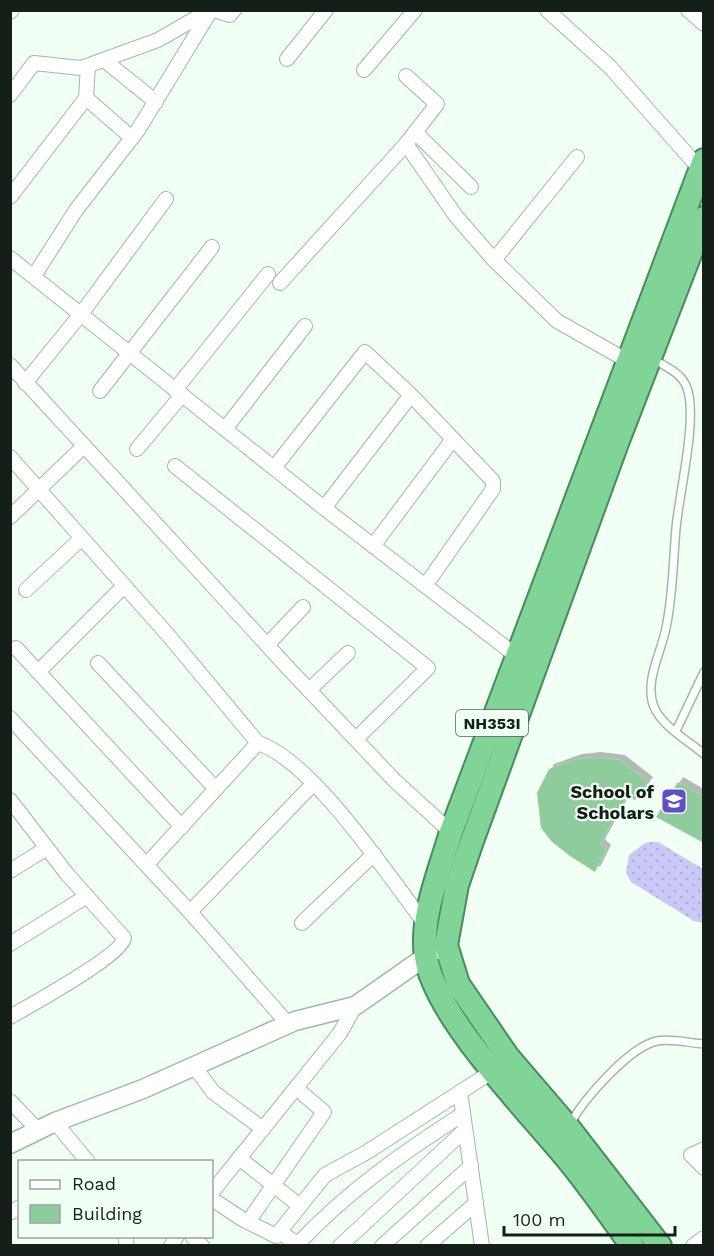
<svg xmlns="http://www.w3.org/2000/svg" width="714" height="1256" font-family="'Work Sans',sans-serif">
<style>
.park{fill:url(#park-dots)}
.building{fill:#8ecd9b;filter:url(#shadow)}
.lines{fill:none;stroke-linecap:round;stroke-linejoin:round}
.service-casing{stroke:#9cbca2;stroke-width:10}
.minor-casing{stroke:#9cbca2;stroke-width:16}
.tertiary-casing{stroke:#9cbca2;stroke-width:21}
.trunk-casing{stroke:#458e59;stroke-width:26}
.service{stroke:#fff;stroke-width:7}
.minor{stroke:#fff;stroke-width:14}
.tertiary{stroke:#fff;stroke-width:18}
.trunk{stroke:#80d497;stroke-width:22}
.labels{text-anchor:middle;dominant-baseline:central;stroke-width:4.5;stroke-linejoin:round;paint-order:stroke}
.shield{fill:#f2fff4;stroke:#576359;stroke-width:1.5}
.shield-label{font-size:16px;font-weight:bold;fill:#142017}
.poi-label{font-size:18px;font-weight:bold;fill:#142017;stroke:#f2fff4;text-anchor:end}
</style>
<defs>
<pattern id="park-dots" width="8" height="8" patternUnits="userSpaceOnUse" patternTransform="scale(1.5)"><rect width="8" height="8" fill="#cac9f6"/><path d="M2 2h.1M6 6h.1" fill="none" stroke="#adacd2" stroke-width="1.8" stroke-linecap="round"/></pattern>
<filter id="shadow"><feDropShadow dx="5" dy="-5" stdDeviation="0" flood-color="#0004"/></filter>
</defs>
<rect width="100%" height="100%" fill="#f2fff4"/>
<path class="park" d="M651,842H658L703,869V923L694,921L631,882L626,873L629,855L645,843Z"/>
<g class="building">
<path d="M596,757L620,760L648,782L635,800L626,797L600,844L606,850L595,872L570,856L552,842L541,828L537,793L549,769L577,759Z"/>
<path d="M678,782L704,797V843L656,817Z"/>
</g>
<g class="lines">
<defs>
<g id="service">
<path d="M653,359C666,367 682,373 687,388C698,418 679,494 676,528C673,562 673,595 666,628C661,653 644,682 654,707C662,726 688,741 704,754"/>
<path d="M676,731L704,672"/>
<path d="M570,1124C584,1099 629,1047 657,1041C671,1038 689,1043 704,1044"/>
</g>
<g id="minor">
<path d="M214,10L230,15L234,10"/>
<path d="M547,10L610,67L700,169"/>
<path d="M688,10L704,24"/>
<path d="M10,12L12,10"/>
<path d="M287,59L326,10"/>
<path d="M104,60L156,102"/>
<path d="M364,70L415,10"/>
<path d="M10,95L34,63L81,68L158,40L210,10"/>
<path d="M86,98L132,138"/>
<path d="M415,132L471,187"/>
<path d="M406,144L437,104L406,76"/>
<path d="M577,157L494,260L557,321L633,364"/>
<path d="M10,197L86,98L88,66"/>
<path d="M10,258L324,508L518,657"/>
<path d="M34,276L76,210L138,130L211,10"/>
<path d="M280,283L406,144L455,215L494,260"/>
<path d="M10,365L289,669L395,781L451,832"/>
<path d="M25,383L81,314L166,199"/>
<path d="M175,390L268,274"/>
<path d="M100,391L212,247"/>
<path d="M225,429L305,326"/>
<path d="M137,449L182,395"/>
<path d="M10,457L168,635L258,743"/>
<path d="M175,466L428,668L357,738"/>
<path d="M274,468L365,352L411,395L493,481V489L425,586"/>
<path d="M324,508L411,395"/>
<path d="M10,517L83,447"/>
<path d="M373,546L453,439"/>
<path d="M26,590L82,538"/>
<path d="M267,645L303,607"/>
<path d="M16,648L182,827"/>
<path d="M98,663L216,789"/>
<path d="M38,672L124,586"/>
<path d="M309,690L348,653"/>
<path d="M10,718L190,912L289,1025"/>
<path d="M10,800L67,874L124,938C122,955 29,1006 10,1017"/>
<path d="M147,864L258,743C313,761 390,878 426,925"/>
<path d="M10,871L47,848"/>
<path d="M190,912L313,784"/>
<path d="M302,923L374,854"/>
<path d="M10,944L87,896"/>
<path d="M194,1066L213,1092L263,1129"/>
<path d="M460,1092L482,1246"/>
<path d="M10,1101L38,1130"/>
<path d="M55,1122L88,1162"/>
<path d="M704,1149L691,1155L704,1168"/>
<path d="M239,1158L300,1206"/>
<path d="M212,1192L340,1033L355,1006"/>
<path d="M212,1199L242,1219L276,1236L325,1175L367,1152L493,1071"/>
<path d="M10,1213L20,1207"/>
<path d="M248,1222L324,1112L296,1088"/>
<path d="M279,1232L298,1244C346,1192 404,1152 463,1114"/>
<path d="M125,1236L127,1246"/>
<path d="M192,1236L202,1246"/>
<path d="M171,1246L177,1236"/>
<path d="M340,1246L465,1130"/>
<path d="M382,1246L471,1166"/>
<path d="M427,1246L476,1203"/>
<path d="M693,1246L704,1238"/>
</g>
<path id="tertiary" d="M10,1144L55,1122L143,1089L295,1021L355,1006L435,950"/>
<g id="trunk">
<path d="M632,1246C611,1217 591,1188 569,1161C529,1112 435,1017 426,957C420,916 440,871 451,832L704,160"/>
<path d="M660,1246L568,1127L508,1057L458,984L446,945L457,885L472,841L617,443L704,218"/>
</g>
</defs>
<use href="#service" class="service-casing"/>
<use href="#minor" class="minor-casing"/>
<use href="#tertiary" class="tertiary-casing"/>
<use href="#trunk" class="trunk-casing"/>
<use href="#service" class="service"/>
<use href="#minor" class="minor"/>
<use href="#tertiary" class="tertiary"/>
<use href="#trunk" class="trunk"/>
</g>
<defs>
<symbol id="school-square" viewBox="-11 -11 22 22"><rect x="-9" y="-9" width="18" height="18" rx="4" fill="#624fc8" stroke="#f2fff4"/><path d="M0-5L7-2L0 1L-7-2ZM-4 1L0 2.5L4 1V4Q0 6-4 4Z" fill="#fff"/></symbol>
</defs>
<g fill-rule="evenodd">
<use href="#school-square" x="659" y="786" width="30" height="30"/>
</g>
<g class="labels">
<rect class="shield" x="456" y="710" width="72" height="26" rx="4.5"/>
<g class="shield-label">
<text x="492" y="723">NH353I</text>
</g>
<g class="poi-label">
<text x="654" y="791">School of<tspan x="654" dy="21">Scholars</tspan></text>
</g>
</g>
<rect width="714" height="1256" fill="none" stroke="#142017" stroke-width="24"/>
<rect x="18" y="1160" width="195" height="78" fill="#f2fff4" stroke="#99a69c" stroke-width="1.5"/>
<rect x="30" y="1180" width="30" height="9" fill="#ffffff" stroke="#99a69c" stroke-width="1.5"/>
<text x="72" y="1190" font-size="18" fill="#142017">Road</text>
<rect x="30" y="1205" width="30" height="18" fill="#8ecd9b" stroke="#99a69c" stroke-width="1.5"/>
<text x="72" y="1220" font-size="18" fill="#142017">Building</text>
<path d="M504 1226v9h171v-9" fill="none" stroke="#142017" stroke-width="3"/>
<text x="513" y="1226" font-size="18" fill="#142017" stroke="#f2fff4" stroke-width="4.5" paint-order="stroke">100 m</text>
</svg>
